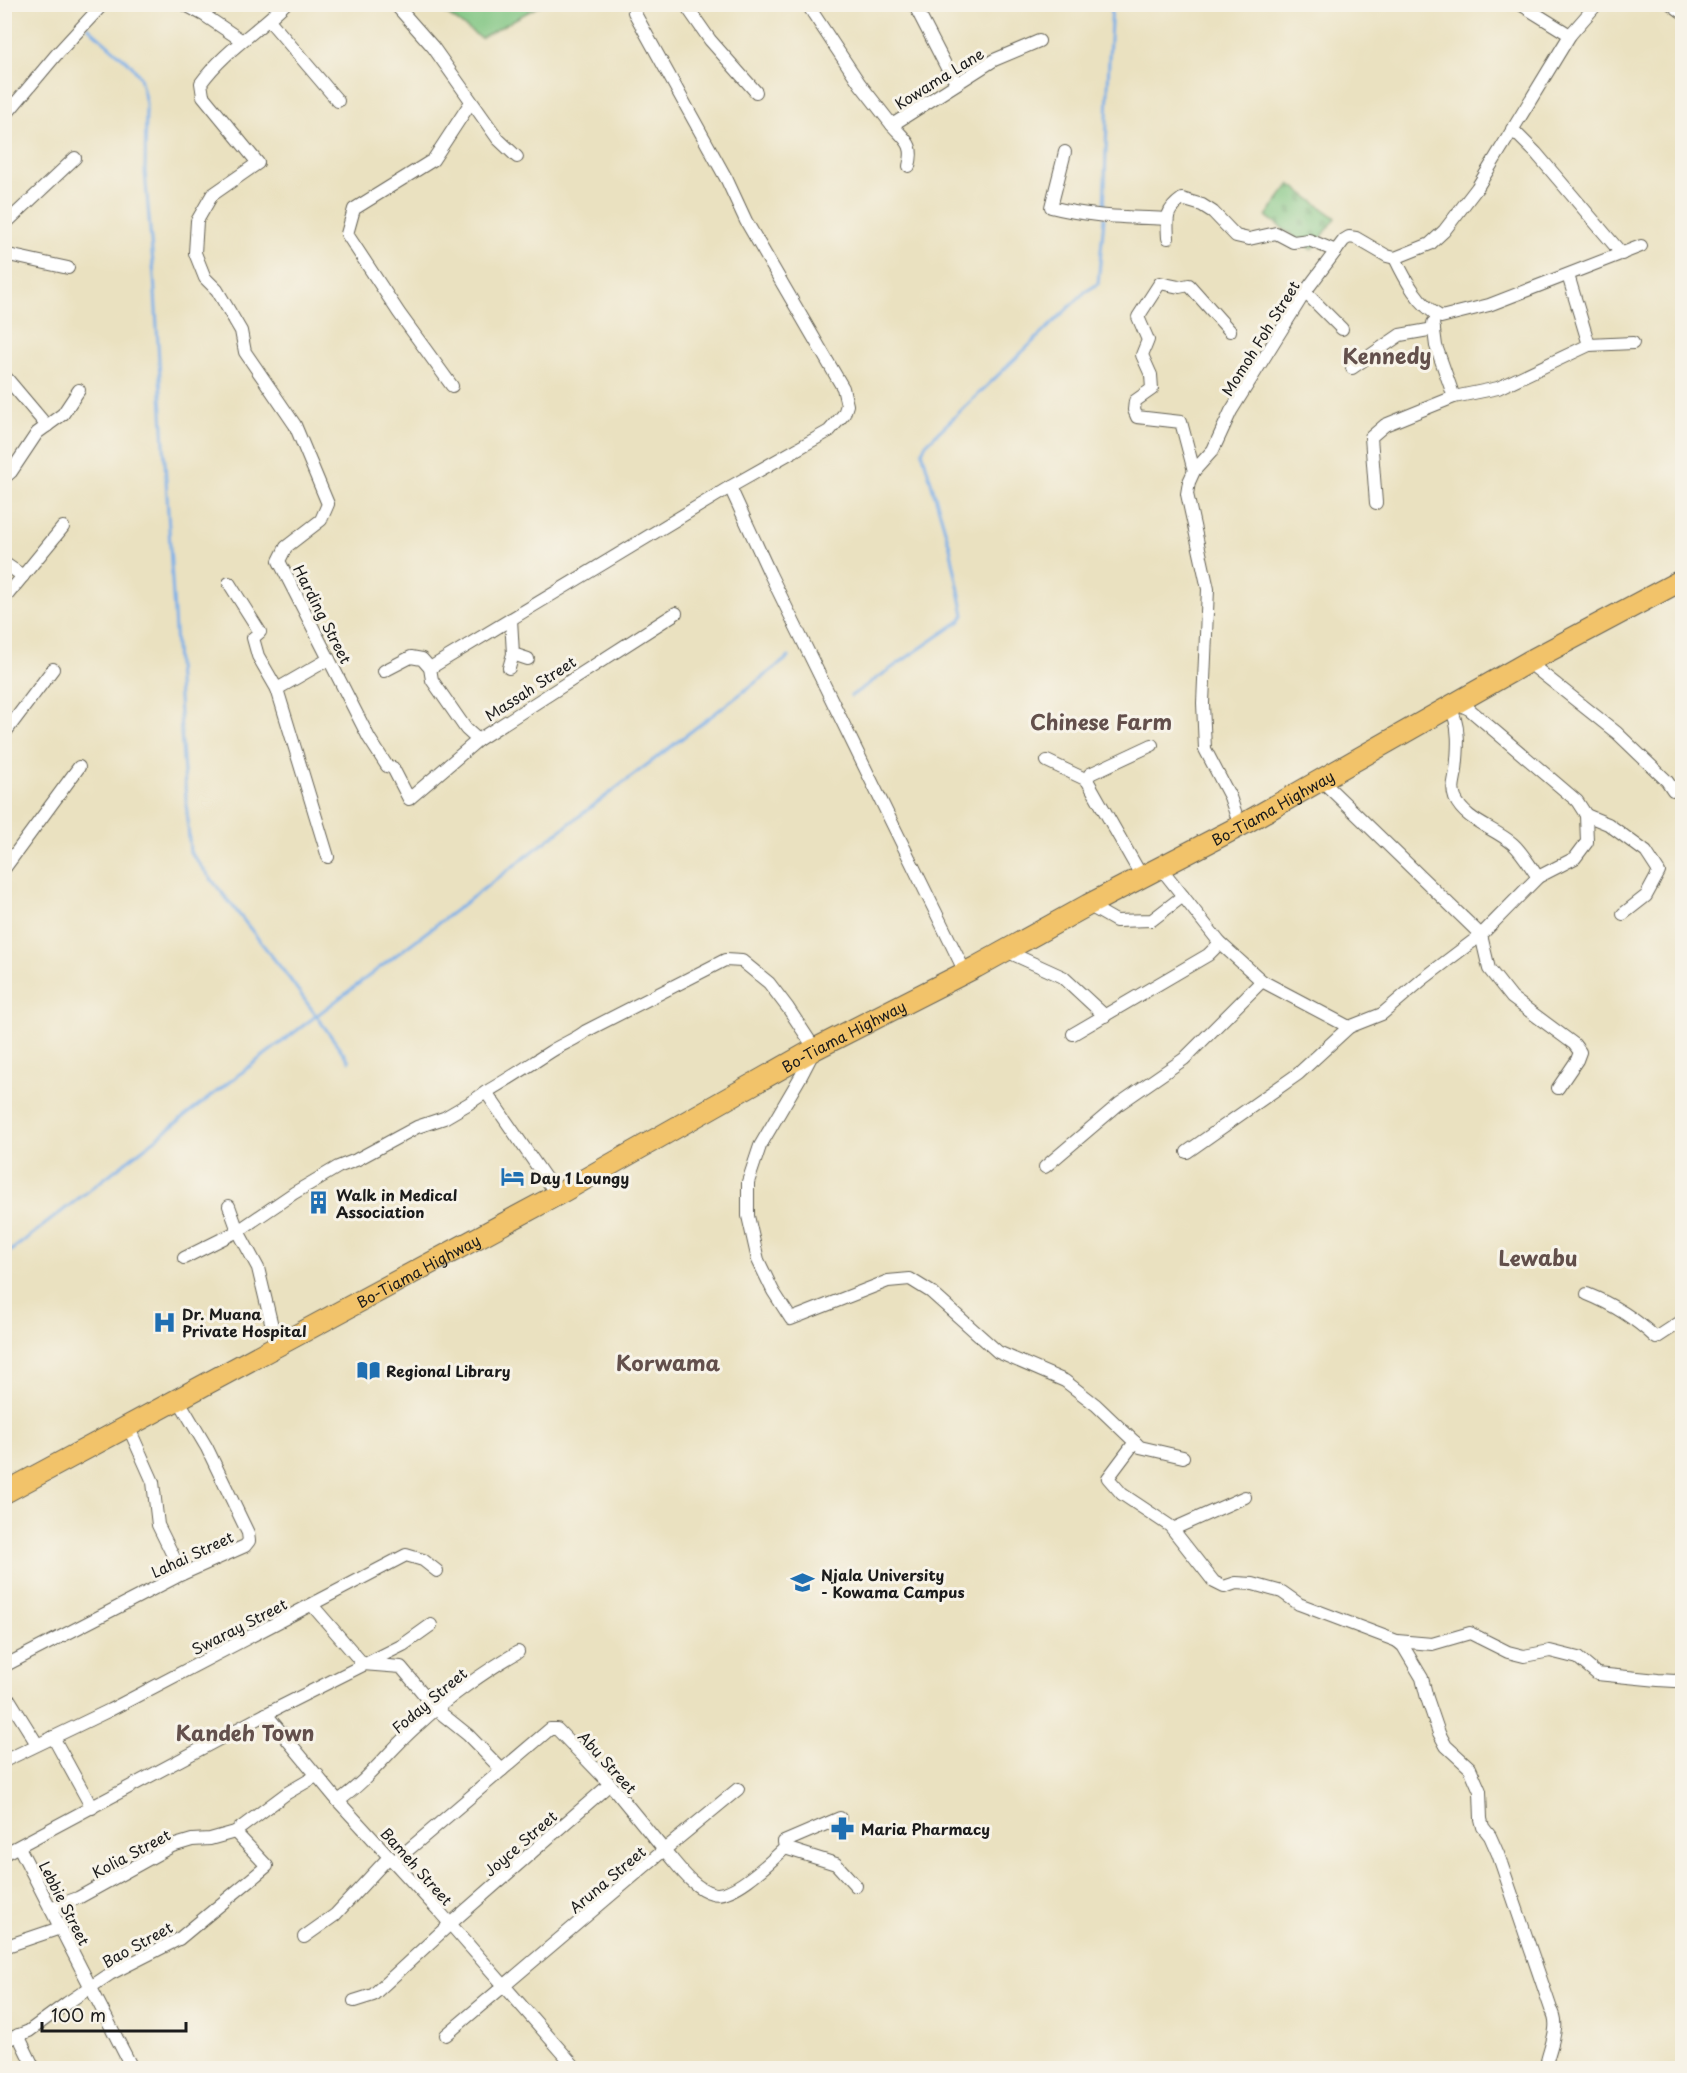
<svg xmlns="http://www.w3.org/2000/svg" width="1687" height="2073" font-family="'Playpen Sans',sans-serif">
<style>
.grass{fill:#7fc581;stroke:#4e704e;stroke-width:1.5}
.cemetery{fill:url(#cemetery-stones);stroke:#4e704e;stroke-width:1.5}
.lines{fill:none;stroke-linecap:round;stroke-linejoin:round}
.stream{stroke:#7aafe8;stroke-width:3}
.street-casing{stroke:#646155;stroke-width:14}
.highway-casing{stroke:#646155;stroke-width:23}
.street{stroke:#fff;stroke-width:12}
.highway{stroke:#f2c36a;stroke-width:21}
.labels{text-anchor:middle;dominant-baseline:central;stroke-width:6;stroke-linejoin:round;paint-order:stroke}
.street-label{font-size:15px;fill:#1c1c1c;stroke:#f7f3e8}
.poi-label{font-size:15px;font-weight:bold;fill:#1c1c1c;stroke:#f7f3e8;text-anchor:start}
.district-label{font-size:21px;font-weight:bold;fill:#63504c;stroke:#f7f3e8}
</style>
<defs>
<pattern id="cemetery-stones" width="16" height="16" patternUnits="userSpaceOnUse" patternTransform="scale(1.5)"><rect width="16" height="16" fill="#7fc581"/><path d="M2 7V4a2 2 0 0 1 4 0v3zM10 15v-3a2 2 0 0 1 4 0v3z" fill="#6da96f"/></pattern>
</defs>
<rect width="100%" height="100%" fill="#f7f3e8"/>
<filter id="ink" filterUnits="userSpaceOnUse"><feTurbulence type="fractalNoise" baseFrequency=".0167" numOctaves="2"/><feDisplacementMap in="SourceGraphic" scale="12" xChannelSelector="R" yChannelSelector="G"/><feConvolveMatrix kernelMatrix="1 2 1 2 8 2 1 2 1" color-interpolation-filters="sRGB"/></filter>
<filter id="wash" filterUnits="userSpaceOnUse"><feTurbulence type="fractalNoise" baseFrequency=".008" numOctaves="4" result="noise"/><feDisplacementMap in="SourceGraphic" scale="24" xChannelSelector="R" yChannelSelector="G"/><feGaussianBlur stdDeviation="1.35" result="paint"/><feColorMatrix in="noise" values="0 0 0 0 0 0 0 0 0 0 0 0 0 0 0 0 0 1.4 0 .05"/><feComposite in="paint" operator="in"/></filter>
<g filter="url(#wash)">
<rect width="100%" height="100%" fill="#eae1c0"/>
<path class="grass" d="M434,5V4L541,5L481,38Z"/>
<path class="cemetery" d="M1290,184L1336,218L1312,250L1266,216Z"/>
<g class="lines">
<g class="stream">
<path d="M88,27L131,65L140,77L146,103L145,172L154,276L181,732L190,852L289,978L349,1061"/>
<path d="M1104,212L1109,58L1112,4"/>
<path d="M851,696L960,621L964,615L950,547L922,451L926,444L1061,315L1085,292L1098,284L1104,218"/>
<path d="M4,1256L254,1063L789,657"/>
</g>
</g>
</g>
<g filter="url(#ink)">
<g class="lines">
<defs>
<g id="street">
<path d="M184,4L204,15L241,40"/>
<path d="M285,4C258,31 224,51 201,83L203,96L258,163L212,195L197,221L195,253L205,278L217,290L241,331L245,352L295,425L328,504L321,520L286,547L279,561L369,738L387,766L393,768L409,799L478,740L676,613"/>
<path d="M395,4L433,47L498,139L517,157"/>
<path d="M685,4L710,40L756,92"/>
<path d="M807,4L860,84L892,125L994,60L1039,41"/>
<path d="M914,4L949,72L957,83"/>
<path d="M1520,4L1570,35"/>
<path d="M1671,4L1682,12"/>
<path d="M269,20L338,101"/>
<path d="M4,117L56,55L103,4"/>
<path d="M892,125C906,141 915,144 909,166"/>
<path d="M1512,129L1536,153L1622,254"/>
<path d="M1065,152L1051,207C1089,217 1128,217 1167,219"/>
<path d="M4,225L75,158"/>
<path d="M1168,238C1167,218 1165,211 1182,199L1202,205L1213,212L1236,236L1249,239L1276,233L1293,242L1309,240L1336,251"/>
<path d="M4,254L68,268"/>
<path d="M1395,258C1405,279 1419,306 1441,317L1489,305L1641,246"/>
<path d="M1305,292L1342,329"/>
<path d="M1433,323L1436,346L1454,397"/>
<path d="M1589,345L1633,343"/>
<path d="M1352,368L1400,335L1434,329"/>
<path d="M4,375L47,426"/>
<path d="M452,386L399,313L347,234L354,209L433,160L471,102"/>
<path d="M1194,471L1181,422L1137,417L1134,410L1135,401L1152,389L1151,375L1142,355L1148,340L1138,317L1160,283L1179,287L1189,285L1230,331"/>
<path d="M4,478L11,472L37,433L63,414L79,390"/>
<path d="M730,487L770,574L965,972"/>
<path d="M1376,503L1371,437L1385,425L1454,397L1498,388L1589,345L1568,275"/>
<path d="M4,563L23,576"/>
<path d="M229,583L260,632L253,638L258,656L277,689L328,857"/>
<path d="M4,599L63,527"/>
<path d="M513,654L528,659"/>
<path d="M1528,662L1617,733L1667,781L1673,790"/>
<path d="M430,668L730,487L829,431L844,414L847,405L843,388L746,221L727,180L634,12L633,4"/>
<path d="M509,668L513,654L511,619"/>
<path d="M384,671L411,657L422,659L430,668L432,680L466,729L478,740"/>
<path d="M277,689L329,659"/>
<path d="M1449,707C1461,722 1458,752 1456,770C1455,781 1451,787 1455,798C1465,821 1495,828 1513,844C1522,852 1530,866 1538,877"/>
<path d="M4,734L53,669"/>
<path d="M1047,761L1087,780"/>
<path d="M1321,780L1481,935L1538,877L1575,858L1587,842L1586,815L1577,801L1469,709L1456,703"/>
<path d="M1586,815L1608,824L1646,852L1659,872L1646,896L1623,914"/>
<path d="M1240,826L1230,797L1205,749L1203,703L1208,589L1187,494L1189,482L1194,471L1213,450L1231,411L1305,292L1344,240L1349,237L1356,238L1387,256L1395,258L1430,244L1444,231L1477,188L1570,35L1597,4"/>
<path d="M1160,867L1220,943L1262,981L1349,1027L1298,1074L1187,1152"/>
<path d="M4,869L79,767"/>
<path d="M1142,877L1087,780L1090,774L1152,745"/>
<path d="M1088,905L1116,921L1152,920L1183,896"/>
<path d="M1006,951L1063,977L1105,1016"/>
<path d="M1349,1027L1382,1014L1423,979L1481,935L1489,969L1512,998L1574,1044L1580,1052L1577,1060L1558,1088"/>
<path d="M1073,1034L1208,955L1220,943"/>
<path d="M486,1092C509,1079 528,1066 550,1052C562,1044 575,1040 586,1031L725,960L742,961L769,983L788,1008L815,1049L801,1076L760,1146L748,1182V1216L758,1260L773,1291L791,1319L888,1281L910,1279L931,1292L998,1352L1065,1381L1096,1405L1140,1447L1183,1457"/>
<path d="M1045,1167L1119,1104L1184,1059L1262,981"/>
<path d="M229,1206L238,1231L258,1268L277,1347"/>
<path d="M184,1258L238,1231L294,1193L338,1167L356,1160L417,1127L444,1118L468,1104L486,1092L557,1195"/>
<path d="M1587,1294C1612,1304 1637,1320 1656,1338L1682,1321"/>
<path d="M128,1426L153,1482L158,1525L182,1574"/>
<path d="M1135,1442L1108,1478L1122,1494L1170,1526L1214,1582L1224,1587L1236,1583L1253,1584L1282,1592L1299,1604L1397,1641L1432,1644L1470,1633L1508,1652L1524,1656L1550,1651L1578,1658L1597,1674L1658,1680L1675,1681L1682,1679"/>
<path d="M1173,1529L1245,1497"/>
<path d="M312,1605L363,1664L401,1667L437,1710L468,1735L502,1770"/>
<path d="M1397,1641L1403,1646L1422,1678L1427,1698L1439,1733L1446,1746L1470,1768L1480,1791L1481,1819L1483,1827L1490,1836L1498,1854L1551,2009C1561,2024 1551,2044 1547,2061"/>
<path d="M4,1666L182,1574L245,1546L249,1541L248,1533L207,1448L178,1399"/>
<path d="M4,1691L37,1744"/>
<path d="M266,1714L338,1801L438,1910L576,2068"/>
<path d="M53,1737L92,1808"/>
<path d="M4,1761L110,1710L406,1555L423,1560L437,1571"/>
<path d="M338,1801C369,1780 390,1749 418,1725C446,1699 485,1671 518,1652"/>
<path d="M19,1847L132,2068"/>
<path d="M785,1848L836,1864L856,1886"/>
<path d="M4,1854L266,1714L403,1645L431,1625"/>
<path d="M394,1862L550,1729H557L610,1784L664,1850L738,1789"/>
<path d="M50,1908L78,1898L172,1846L192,1840L210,1839L235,1832L287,1793L318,1775"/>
<path d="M304,1937L335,1915L389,1857"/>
<path d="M4,1947L60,1928"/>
<path d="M354,2001L373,1995L450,1924L610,1784"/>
<path d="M18,2035L34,2068"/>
<path d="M446,2035L664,1850C678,1865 692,1888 712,1893C732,1900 771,1861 785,1848L784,1842L840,1818"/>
<path d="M4,2041L29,2031L67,2003L110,1974L179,1939L267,1866L235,1832"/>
</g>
<g id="highway">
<path id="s1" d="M4,1493L557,1195L815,1049L976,967L1088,905L1240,826L1528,662L1682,580"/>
</g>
</defs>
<use href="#street" class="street-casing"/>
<use href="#highway" class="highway-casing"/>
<use href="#street" class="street"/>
<use href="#highway" class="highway"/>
</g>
</g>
<defs>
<symbol id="hotel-bare" viewBox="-9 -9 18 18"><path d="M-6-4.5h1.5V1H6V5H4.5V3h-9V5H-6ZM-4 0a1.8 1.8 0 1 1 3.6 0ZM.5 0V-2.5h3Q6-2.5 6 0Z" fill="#1f6fb2" stroke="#f7f3e8" stroke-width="2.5" paint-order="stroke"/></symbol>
<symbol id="building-bare" viewBox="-9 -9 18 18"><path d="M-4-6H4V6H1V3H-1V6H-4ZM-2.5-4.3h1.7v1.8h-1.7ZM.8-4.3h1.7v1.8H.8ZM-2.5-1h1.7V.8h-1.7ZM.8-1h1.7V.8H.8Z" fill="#1f6fb2" stroke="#f7f3e8" stroke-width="2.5" paint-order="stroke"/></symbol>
<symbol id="hospital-bare" viewBox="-9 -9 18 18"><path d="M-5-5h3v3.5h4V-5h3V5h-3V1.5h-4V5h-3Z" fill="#1f6fb2" stroke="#f7f3e8" stroke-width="2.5" paint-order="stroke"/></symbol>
<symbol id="library-bare" viewBox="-9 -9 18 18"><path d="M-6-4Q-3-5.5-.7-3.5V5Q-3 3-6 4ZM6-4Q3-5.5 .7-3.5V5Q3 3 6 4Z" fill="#1f6fb2" stroke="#f7f3e8" stroke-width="2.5" paint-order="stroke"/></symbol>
<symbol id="university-bare" viewBox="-9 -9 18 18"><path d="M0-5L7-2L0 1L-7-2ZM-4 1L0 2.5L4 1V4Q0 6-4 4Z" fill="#1f6fb2" stroke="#f7f3e8" stroke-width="2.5" paint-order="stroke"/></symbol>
<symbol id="pharmacy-bare" viewBox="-9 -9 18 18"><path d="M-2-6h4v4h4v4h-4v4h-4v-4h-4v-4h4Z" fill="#1f6fb2" stroke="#f7f3e8" stroke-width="2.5" paint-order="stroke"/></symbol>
</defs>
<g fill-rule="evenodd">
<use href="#hotel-bare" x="496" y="1160" width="33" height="33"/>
<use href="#building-bare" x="302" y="1186" width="33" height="33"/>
<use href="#hospital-bare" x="148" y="1306" width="33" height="33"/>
<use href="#library-bare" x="352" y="1354" width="33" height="33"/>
<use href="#university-bare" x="786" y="1566" width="33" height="33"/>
<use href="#pharmacy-bare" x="826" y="1812" width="33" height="33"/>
</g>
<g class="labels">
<g class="street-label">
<text transform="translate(939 78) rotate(-32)">Kowama Lane</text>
<text transform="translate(1260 338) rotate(-58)">Momoh Foh Street</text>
<text transform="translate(323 614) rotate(63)">Harding Street</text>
<text transform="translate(530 688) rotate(-33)">Massah Street</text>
<text stroke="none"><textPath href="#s1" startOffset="1442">Bo-Tiama Highway</textPath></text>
<text stroke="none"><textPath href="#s1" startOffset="956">Bo-Tiama Highway</textPath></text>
<text stroke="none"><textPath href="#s1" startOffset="470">Bo-Tiama Highway</textPath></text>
<text transform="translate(192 1554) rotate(-25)">Lahai Street</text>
<text transform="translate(239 1626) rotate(-27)">Swaray Street</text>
<text transform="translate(429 1700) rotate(-40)">Foday Street</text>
<text transform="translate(608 1762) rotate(48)">Abu Street</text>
<text transform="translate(520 1843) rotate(-41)">Joyce Street</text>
<text transform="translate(131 1853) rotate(-28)">Kolia Street</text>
<text transform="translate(417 1866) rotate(48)">Bameh Street</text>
<text transform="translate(607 1879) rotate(-40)">Aruna Street</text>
<text transform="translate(65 1903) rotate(63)">Lebbie Street</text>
<text transform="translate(137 1944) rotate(-29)">Bao Street</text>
</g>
<g class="poi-label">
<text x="530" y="1177">Day 1 Loungy</text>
<text x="336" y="1194">Walk in Medical<tspan x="336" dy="17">Association</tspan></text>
<text x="182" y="1313">Dr. Muana<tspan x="182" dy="17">Private Hospital</tspan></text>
<text x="386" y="1370">Regional Library</text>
<text x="821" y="1574">Njala University<tspan x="821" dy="17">- Kowama Campus</tspan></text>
<text x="861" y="1828">Maria Pharmacy</text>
</g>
<g class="district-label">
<text x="1387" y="355">Kennedy</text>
<text x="1101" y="721">Chinese Farm</text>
<text x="1538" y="1257">Lewabu</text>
<text x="668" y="1362">Korwama</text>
<text x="245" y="1732">Kandeh Town</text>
</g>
</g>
<rect width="1687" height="2073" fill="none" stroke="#f7f3e8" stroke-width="24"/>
<path d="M42 2022v9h144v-9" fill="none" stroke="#1c1c1c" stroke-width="3"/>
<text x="51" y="2022" font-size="18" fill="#1c1c1c" stroke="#f7f3e8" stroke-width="4.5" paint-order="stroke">100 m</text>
</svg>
